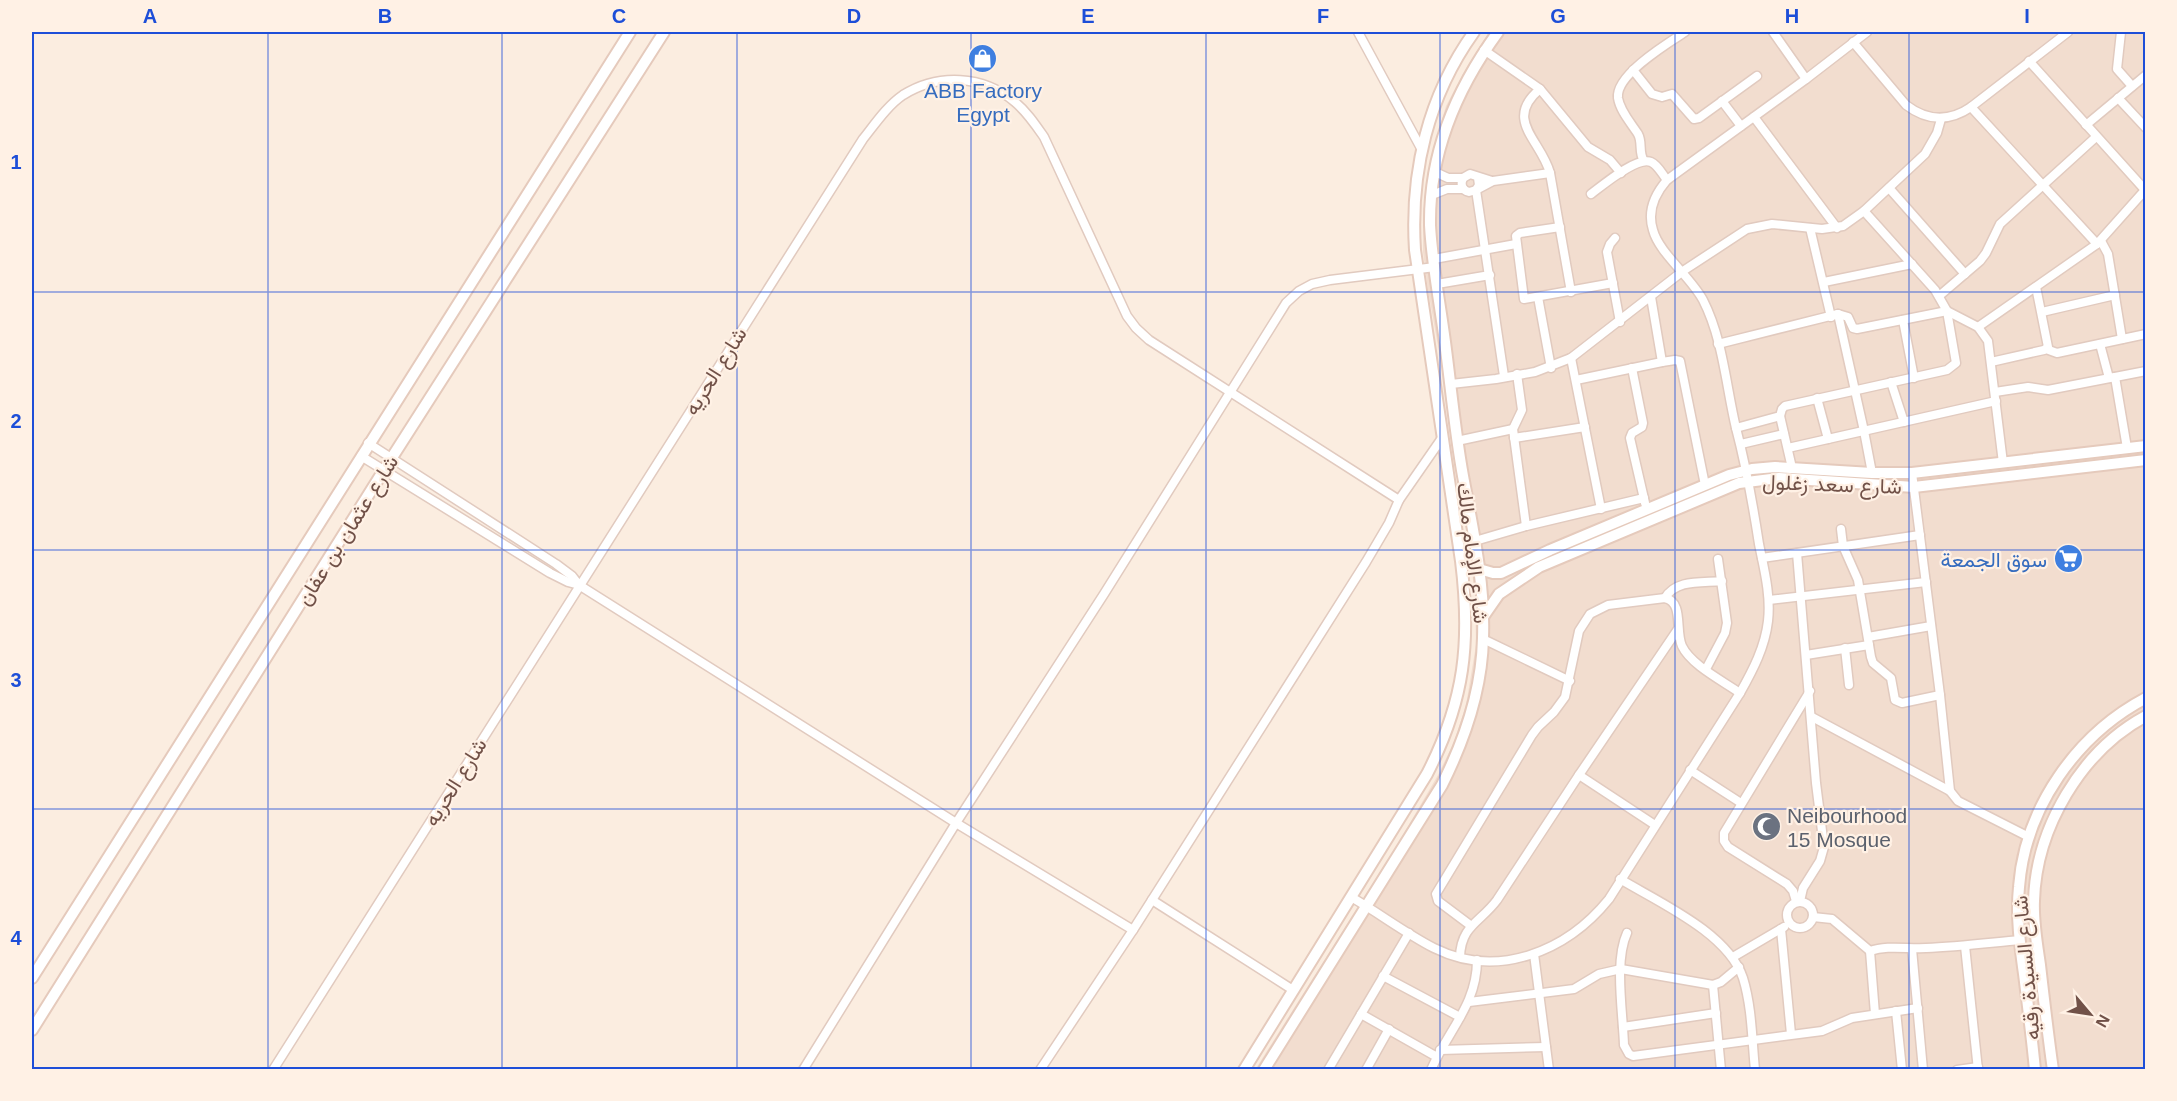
<svg xmlns="http://www.w3.org/2000/svg" width="2177" height="1101" font-family="Helvetica,Vazirmatn,sans-serif">
<style>
.residential{fill:#f2ddcf}
.lines{fill:none;stroke-linecap:round;stroke-linejoin:round}
.street-casing{stroke:#e1cabf;stroke-width:11}
.secondary-casing{stroke:#e5cabc;stroke-width:14}
.street{stroke:#fff;stroke-width:8}
.secondary{stroke:#fff;stroke-width:10}
.grid{fill:none;stroke:#1d4ed8;stroke-width:1.5;stroke-opacity:0.55}
.labels{text-anchor:middle;dominant-baseline:central;stroke-width:4.5;stroke-linejoin:round;paint-order:stroke}
.shop-label{font-size:21px;fill:#366cbe;stroke:#fff1e5}
.street-label{font-size:21px;fill:#715148;stroke:#fff1e5}
.worship-label{font-size:21px;fill:#5b616d;stroke:#fff1e5;text-anchor:start}
.neatline{fill:none;stroke:#1d4ed8;stroke-width:2}
.grid-label{font-size:20px;text-anchor:middle;font-weight:bold;fill:#1d4ed8}
</style>
<rect width="100%" height="100%" fill="#fbede0"/>
<path class="residential" d="M1489,32H2145V1069L1255,1070L1397,845L1438,775L1454,742L1466,705L1476,645L1475,594L1450,413L1428,290L1423,252V213L1434,146L1446,106L1465,70Z"/>
<g class="lines">
<defs>
<g id="street">
<path d="M1358,32L1422,150"/>
<path d="M1773,32L1806,79"/>
<path d="M2121,32L2117,69L2132,86"/>
<path d="M1853,42L1906,105C1927,121 1949,122 1971,107L2068,32"/>
<path d="M1484,50L1540,89L1588,147L1610,160L1621,173"/>
<path d="M2029,61L2146,191"/>
<path d="M1633,70L1652,94L1662,97L1672,94L1694,119L1699,118L1757,76"/>
<path d="M1540,89C1503,120 1541,140 1550,173L1571,292"/>
<path d="M2118,98L2146,128"/>
<path d="M1722,101L1741,126"/>
<path d="M1971,107L2097,244"/>
<path d="M1754,117L1837,228"/>
<path d="M2086,125L2146,75"/>
<path d="M1644,161C1638,152 1643,143 1638,134C1631,123 1620,111 1618,98C1615,75 1668,43 1685,32"/>
<path d="M1435,172L1448,178H1463"/>
<path d="M1478,178L1479,185L1476,190L1469,192C1462,190 1460,185 1463,178L1470,174L1492,181"/>
<path d="M1889,188L1965,274"/>
<path d="M1478,189L1493,181L1550,173"/>
<path d="M1476,190L1504,376"/>
<path d="M1591,194C1603,185 1637,156 1651,162C1658,165 1662,174 1667,180"/>
<path d="M1432,195L1447,189H1463"/>
<path d="M1560,227L1520,233L1516,236L1524,299L1613,283"/>
<path d="M1810,228L1831,317"/>
<path d="M1615,238L1610,244L1607,252L1620,322"/>
<path d="M2101,241L2108,254L2122,339"/>
<path d="M1434,259L1516,244"/>
<path d="M1824,282L1912,264"/>
<path d="M1437,284L1490,275"/>
<path d="M1939,296L1980,261L1986,253L2000,224L2096,137"/>
<path d="M1538,297L1551,368"/>
<path d="M1651,297L1662,362"/>
<path d="M2042,312L2115,295"/>
<path d="M1838,314L1864,431L1872,473"/>
<path d="M1903,320L1914,378"/>
<path d="M1978,327L2097,244L2146,189"/>
<path d="M1718,344L1838,314L1848,317L1853,328L1857,329L1947,311L1978,327L1988,341L2003,463"/>
<path d="M2100,344L2109,378"/>
<path d="M2046,349L2057,353L2146,334"/>
<path d="M1571,358L1601,509"/>
<path d="M1991,362L2044,350L2048,347L2036,287"/>
<path d="M1632,368L1643,423L1642,427L1632,433L1630,438L1645,503"/>
<path d="M1517,374L1522,410L1513,429L1526,526"/>
<path d="M2115,377L2127,448"/>
<path d="M1576,380L1662,362L1675,360L1680,361L1705,485"/>
<path d="M1891,382L1904,422"/>
<path d="M1451,384L1496,379L1535,372L1571,358L1683,271L1747,229L1772,224L1822,229L1843,226L1864,211L1925,154L1937,133L1941,119"/>
<path d="M1995,392L2028,387L2048,390L2146,371"/>
<path d="M1817,398L1828,439"/>
<path d="M1780,416L1792,468"/>
<path d="M1736,428L1780,416L1782,409L1785,406L1947,370L1956,363L1947,311L1935,290L1864,211"/>
<path d="M1514,438L1585,427"/>
<path d="M1457,441L1513,429"/>
<path d="M368,443L556,564L572,576L579,585"/>
<path d="M1741,444L1784,434"/>
<path d="M1788,448L1996,401"/>
<path d="M361,456L550,573L568,582L579,585L956,823L1133,930L1040,1070"/>
<path d="M1912,473L1940,695L1950,791L1958,801L2029,837"/>
<path d="M1399,500L1442,438"/>
<path d="M1841,529L1843,546L1858,580L1871,657L1873,663L1891,678L1895,700L1902,703L1940,695"/>
<path d="M1475,541L1526,526L1644,498"/>
<path d="M1797,553L1816,783L1824,847L1820,861L1803,888L1800,901"/>
<path d="M1762,558L1920,535"/>
<path d="M1665,598C1676,579 1702,583 1722,581"/>
<path d="M1769,600L1926,582"/>
<path d="M1868,637L1931,626"/>
<path d="M1483,639L1570,681"/>
<path d="M1845,648L1849,685"/>
<path d="M1806,655L1869,645"/>
<path d="M1706,669L1725,633L1727,623L1718,559"/>
<path d="M1812,717L1950,791"/>
<path d="M1690,770L1741,803"/>
<path d="M1579,775L1655,825"/>
<path d="M1620,879C1660,903 1728,933 1743,978C1752,1007 1752,1040 1755,1070"/>
<path d="M1351,897C1379,913 1405,933 1434,948C1498,980 1567,951 1609,899L1740,693C1753,670 1765,647 1768,621C1771,595 1764,569 1759,544C1753,505 1746,466 1736,428C1726,386 1723,339 1703,300C1691,277 1659,253 1653,230C1647,211 1654,195 1667,180L1806,79L1867,32"/>
<path d="M1152,900L1293,990"/>
<path d="M1796,901L1793,891L1787,884L1728,847L1724,841V833L1810,691"/>
<circle cx="1800" cy="915" r="13"/>
<path d="M1813,917L1832,919L1870,951C1887,945 1907,949 1926,948C1957,947 1988,943 2020,940"/>
<path d="M1470,925L1438,901L1436,894L1532,735L1538,727L1554,712L1565,697L1579,631L1590,614L1608,605L1665,598C1684,602 1675,631 1682,646C1691,665 1723,681 1740,693"/>
<path d="M1781,929L1791,1034"/>
<path d="M1627,933C1614,961 1623,1013 1624,1045L1629,1054L1633,1056L1822,1031L1852,1018L1918,1008"/>
<path d="M1965,946L1978,1070"/>
<path d="M1912,949L1923,1070"/>
<path d="M1870,951L1875,1014"/>
<path d="M1534,954L1549,1070"/>
<path d="M1460,957C1461,925 1481,922 1497,900L1579,775L1678,629"/>
<path d="M1733,957L1784,927"/>
<path d="M1383,976L1460,1017"/>
<path d="M1713,985L1721,1070"/>
<path d="M1469,1002L1574,989L1599,974L1621,969L1713,985L1721,982L1739,967"/>
<path d="M1896,1011L1902,1070"/>
<path d="M1361,1014L1437,1057"/>
<path d="M1623,1027L1716,1013"/>
<path d="M1440,1050L1546,1047"/>
<path d="M273,1070L863,139C875,124 887,106 903,95C938,73 983,75 1015,102C1027,112 1035,124 1044,137L1127,316L1136,328L1149,340L1399,500L1389,523L1366,562L1133,930"/>
<path d="M803,1070L956,823L1104,594L1286,303L1299,291L1312,284L1330,280L1435,267"/>
<path d="M1328,1070L1409,933"/>
<path d="M1366,1070L1389,1029"/>
<path d="M1431,1070C1448,1030 1477,1005 1477,960"/>
<path d="M1957,1070L1978,1067"/>
</g>
<g id="secondary">
<path d="M1479,569L1493,573H1501L1550,550L1729,475L1752,469L1775,467L1872,473H1912L2146,446"/>
<path d="M1483,617L1499,594L1539,567L1739,483L1779,478L1914,487L2146,460"/>
<path d="M32,978L630,32"/>
<path d="M32,1030L384,470L664,32"/>
<path d="M1244,1070L1427,774C1465,700 1471,642 1461,561L1415,250C1410,172 1428,96 1474,32"/>
<path d="M1264,1070L1442,785C1465,739 1482,690 1483,638C1485,583 1473,530 1463,476C1455,432 1451,387 1445,342C1440,303 1432,264 1430,225C1429,154 1457,88 1498,32"/>
<path d="M2035,1070C2032,1038 2028,1006 2024,974C2020,945 2016,916 2019,887C2025,808 2076,735 2146,698"/>
<path d="M2053,1070C2048,1035 2044,1000 2040,965C2037,944 2033,922 2034,901C2036,828 2081,751 2146,716"/>
</g>
</defs>
<use href="#street" class="street-casing"/>
<use href="#secondary" class="secondary-casing"/>
<use href="#street" class="street"/>
<use href="#secondary" class="secondary"/>
</g>
<path class="grid" d="M268,32V1070M502,32V1070M737,32V1070M971,32V1070M1206,32V1070M1440,32V1070M1675,32V1070M1909,32V1070M32,292H2146M32,550H2146M32,809H2146"/>
<defs>
<symbol id="shop-disc" viewBox="-11 -11 22 22"><circle r="9.5" fill="#3f7fe0" stroke="#fff1e5"/><path d="M-5-2.5h2.3a2.7 3.5 0 0 1 5.4 0H5L5.5 6h-11ZM-1.5-2.5h3a1.5 2.3 0 0 0-3 0Z" fill="#fff"/></symbol>
<symbol id="supermarket-disc" viewBox="-11 -11 22 22"><circle r="9.5" fill="#3f7fe0" stroke="#fff1e5"/><path d="M-6-5.5h2.5l.6 2H6L4.5 2H-2.5L-4.4-4H-6ZM-1.5 3.2a1.3 1.3 0 1 0 .1 0ZM3 3.2a1.3 1.3 0 1 0 .1 0Z" fill="#fff"/></symbol>
<symbol id="mosque-disc" viewBox="-11 -11 22 22"><circle r="9.5" fill="#6b7280" stroke="#fff1e5"/><path d="M3.5-4.9A6 6 0 1 0 3.5 4.9A5 5 0 1 1 3.5-4.9Z" fill="#fff"/></symbol>
</defs>
<g fill-rule="evenodd">
<use href="#shop-disc" x="966" y="42" width="33" height="33"/>
<use href="#supermarket-disc" x="2052" y="542" width="33" height="33"/>
<use href="#mosque-disc" x="1750" y="810" width="33" height="33"/>
</g>
<g class="labels">
<g class="shop-label">
<text x="983" y="90">ABB Factory<tspan x="983" dy="24">Egypt</tspan></text>
<text x="2047" y="559" text-anchor="end">سوق الجمعة</text>
</g>
<g class="street-label">
<text transform="translate(715 371) rotate(-58)">شارع الحريه</text>
<text transform="translate(1832 484) rotate(2)">شارع سعد زغلول</text>
<text transform="translate(347 530) rotate(-58)">شارع عثمان بن عفان</text>
<text transform="translate(1473 553) rotate(83)">شارع الإمام مالك</text>
<text transform="translate(455 782) rotate(-58)">شارع الحريه</text>
<text transform="translate(2026 968) rotate(-95)">شارع السيدة رقيه</text>
</g>
<g class="worship-label">
<text x="1787" y="815">Neibourhood<tspan x="1787" dy="24">15 Mosque</tspan></text>
</g>
</g>
<rect width="2177" height="1101" fill="none" stroke="#fff1e5" stroke-width="66"/>
<g transform="translate(2090 1014) rotate(119)" stroke="#fff1e5" stroke-width="4.5" paint-order="stroke">
<path d="M0-4.5L10 22L0 15L-10 22Z" fill="#715148"/>
<text y="-9" font-size="16" font-weight="bold" text-anchor="middle" fill="#715148">N</text>
</g>
<rect x="33" y="33" width="2111" height="1035" class="neatline"/>
<g class="grid-label">
<text x="150" y="23">A</text>
<text x="385" y="23">B</text>
<text x="619" y="23">C</text>
<text x="854" y="23">D</text>
<text x="1088" y="23">E</text>
<text x="1323" y="23">F</text>
<text x="1558" y="23">G</text>
<text x="1792" y="23">H</text>
<text x="2027" y="23">I</text>
<text x="16" y="169">1</text>
<text x="16" y="428">2</text>
<text x="16" y="687">3</text>
<text x="16" y="945">4</text>
</g>
</svg>
